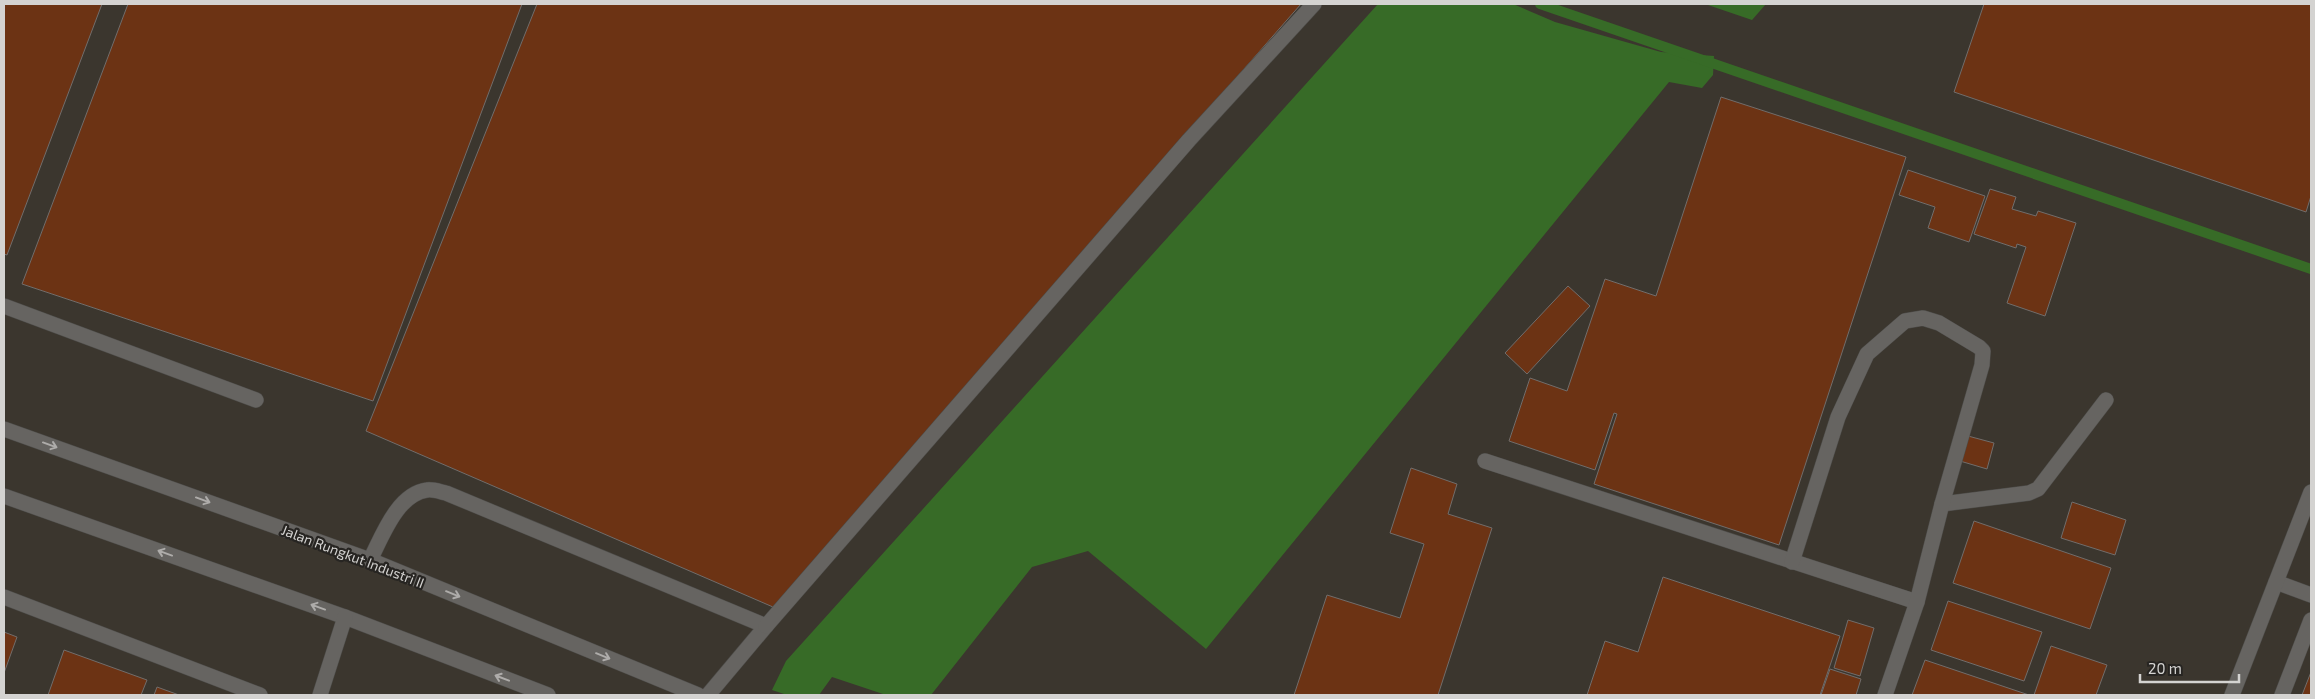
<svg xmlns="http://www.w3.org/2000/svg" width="2315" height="699" font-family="'Exo 2',sans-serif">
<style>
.built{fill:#3b362e}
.water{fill:#376b27}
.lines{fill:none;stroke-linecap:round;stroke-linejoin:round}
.stream{stroke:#376b27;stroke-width:10}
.building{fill:#6c3314;stroke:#716d6b}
.minor-casing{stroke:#4d4c49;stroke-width:16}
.minor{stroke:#666461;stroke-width:15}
.oneway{stroke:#aeacaa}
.labels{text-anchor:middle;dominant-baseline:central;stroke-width:4.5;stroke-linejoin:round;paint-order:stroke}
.street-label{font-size:14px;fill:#d4d3d1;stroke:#272522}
</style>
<rect width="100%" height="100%" fill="#302f2c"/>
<rect class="built" x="4" y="4" width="2307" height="691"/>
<g class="water">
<path d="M1378,4H1513L1555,22L1661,52L1714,56L1713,75L1702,88L1669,82L1206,649L1088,551L1032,567L931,695H886L832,677L819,695H787L772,690L786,661Z"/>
<path d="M1705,4H1766L1752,20Z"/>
</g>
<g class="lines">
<path class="stream" d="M1540,4L2311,269"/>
</g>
<g class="building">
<path d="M4,4H102L7,255L4,254Z"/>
<path d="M128,4H522L373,401L22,284Z"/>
<path d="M537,4H1301L773,607L366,431Z"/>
<path d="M1984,4H2311V196L2306,212L1954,92Z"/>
<path d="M1721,97L1906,157L1779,545L1594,484L1617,414L1614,413L1595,470L1509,441L1530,378L1567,391L1605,279L1656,296Z"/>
<path d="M1908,170L1985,196L1969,242L1928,228L1935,207L1899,195Z"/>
<path d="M1990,189L2016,197L2012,209L2036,216L2038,211L2076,223L2045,316L2007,303L2026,247L2017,244L2016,248L1974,234Z"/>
<path d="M1568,286L1590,306L1527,374L1505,353Z"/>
<path d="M1968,436L1994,443L1987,469L1960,461Z"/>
<path d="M1411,468L1457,484L1448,514L1492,528L1438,695H1294L1327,595L1400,618L1424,544L1390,533Z"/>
<path d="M2072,502L2126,520L2115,555L2061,538Z"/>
<path d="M1974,521L2111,568L2090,629L1953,583Z"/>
<path d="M1663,577L1840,636L1820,695H1587L1605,641L1638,652Z"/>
<path d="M1948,601L2042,632L2024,681L1931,650Z"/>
<path d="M1848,620L1874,628L1860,676L1834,668Z"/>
<path d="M4,632L17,637L4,673Z"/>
<path d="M2051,646L2107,665L2096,695H2034Z"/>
<path d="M64,650L147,680L141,695H48Z"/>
<path d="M1925,660L2029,695H1912Z"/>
<path d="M1830,669L1861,679L1856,695H1821Z"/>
<path d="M2311,672V695H2302Z"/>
<path d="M157,687L179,695H154Z"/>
</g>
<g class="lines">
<defs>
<g id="minor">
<path d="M4,306L256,400"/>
<path d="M4,429L370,560L698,695"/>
<path d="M1485,461L1917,602"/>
<path d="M4,496L345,617L548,695"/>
<path d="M1942,504L2029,493L2038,489L2106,400"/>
<path d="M370,560C382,537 397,494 427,490C433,489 441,492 446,493L766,626L708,695"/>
<path d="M1792,562L1838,417L1867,354L1905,321L1923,318L1939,323L1979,347L1983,351L1982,365L1942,504L1917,602L1885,695"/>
<path d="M2276,582L2311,595"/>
<path d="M4,597L260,695"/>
<path d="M766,626L1189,140L1314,4"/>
<path d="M320,695L345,617"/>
<path d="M2232,695L2311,492"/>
<path d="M2282,695L2311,620"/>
</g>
</defs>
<use href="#minor" class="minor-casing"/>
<use href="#minor" class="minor"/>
</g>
<defs><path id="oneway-shaft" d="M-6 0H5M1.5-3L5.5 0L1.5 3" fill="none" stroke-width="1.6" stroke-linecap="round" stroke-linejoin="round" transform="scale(1.25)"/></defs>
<g class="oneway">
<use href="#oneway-shaft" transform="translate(50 445) rotate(20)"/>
<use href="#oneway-shaft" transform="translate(203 500) rotate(20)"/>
<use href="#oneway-shaft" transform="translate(165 553) rotate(-160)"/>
<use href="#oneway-shaft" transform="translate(453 594) rotate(22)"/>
<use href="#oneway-shaft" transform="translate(318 607) rotate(-160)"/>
<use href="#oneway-shaft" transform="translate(603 656) rotate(22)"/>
<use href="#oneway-shaft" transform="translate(502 678) rotate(-159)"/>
</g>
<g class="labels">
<g class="street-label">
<text transform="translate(353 556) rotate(21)">Jalan Rungkut Industri II</text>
</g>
</g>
<rect width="2315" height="699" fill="none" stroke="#d4d3d1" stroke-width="10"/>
<path d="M2140 674v8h99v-8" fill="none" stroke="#d4d3d1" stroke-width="2.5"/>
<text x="2148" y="674" font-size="15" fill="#d4d3d1" stroke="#272522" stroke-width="4" paint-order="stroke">20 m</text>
</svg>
